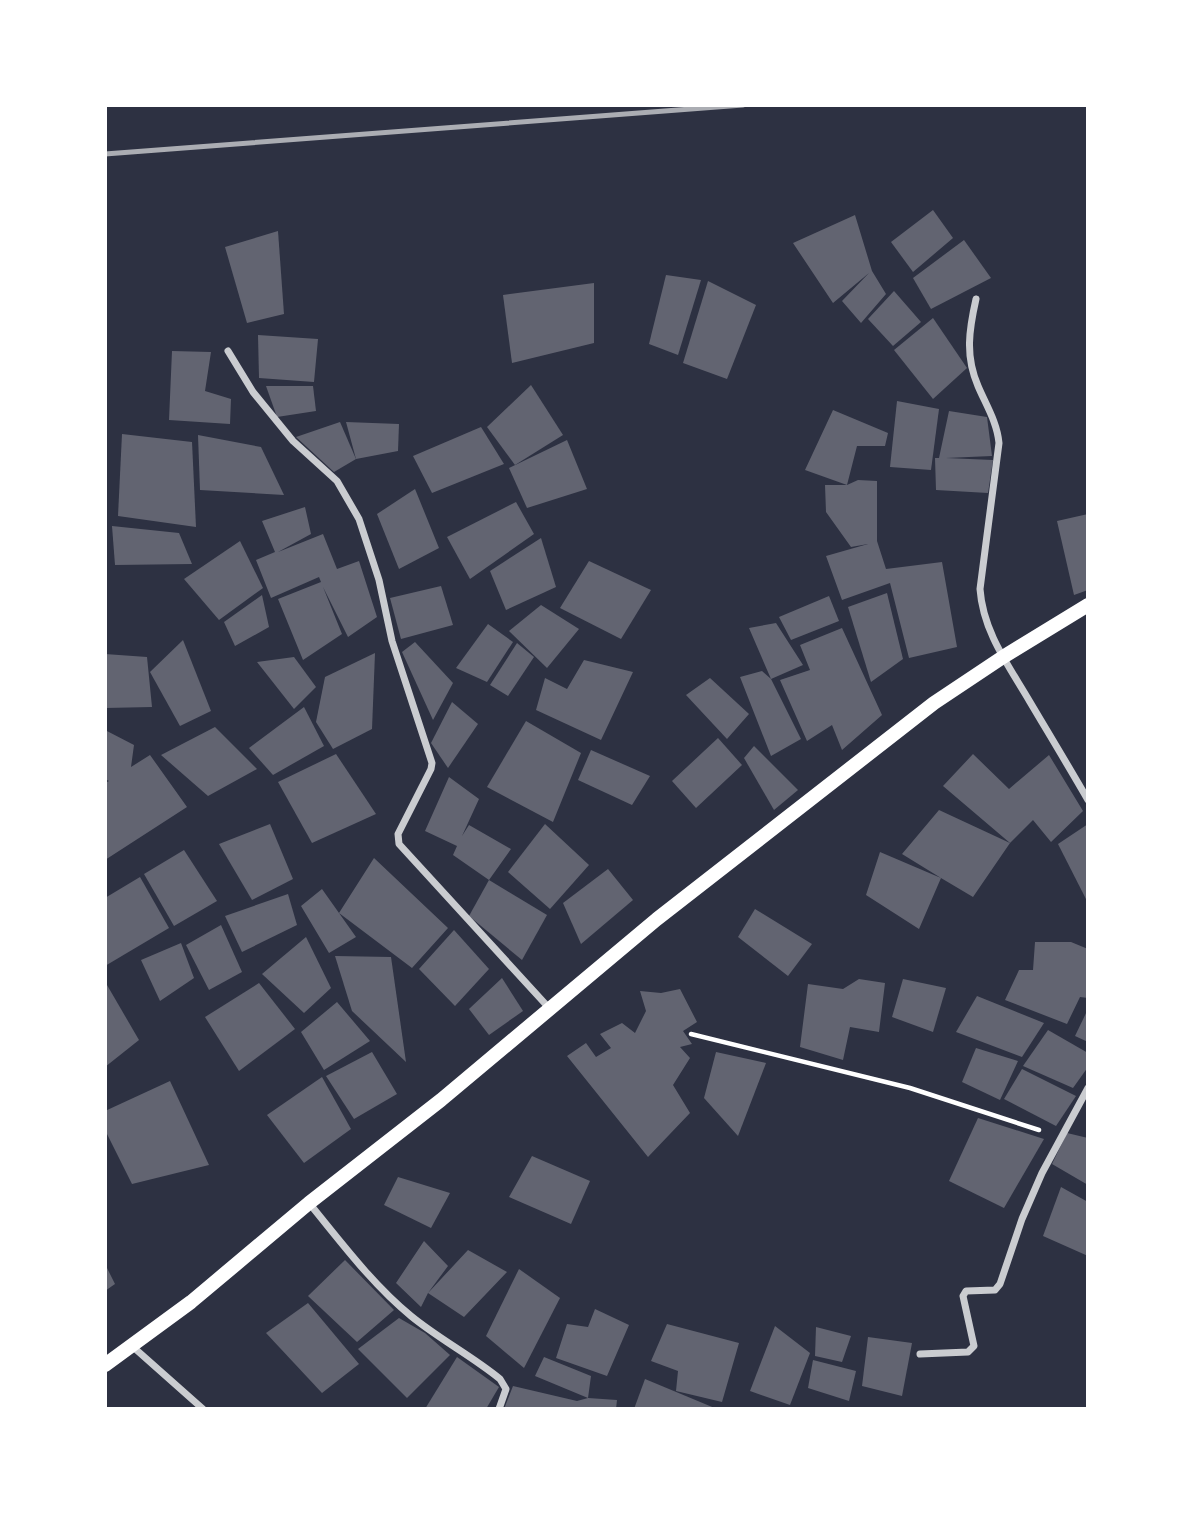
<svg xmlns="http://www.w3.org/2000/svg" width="1193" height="1514" font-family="Mulish,sans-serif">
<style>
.building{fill:#626471}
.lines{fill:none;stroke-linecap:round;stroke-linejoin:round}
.path{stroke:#fff;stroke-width:4.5}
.minor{stroke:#caccd0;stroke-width:7}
.secondary{stroke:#fff;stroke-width:14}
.rail{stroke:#abadb3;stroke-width:5}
</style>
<rect width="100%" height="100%" fill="#2d3142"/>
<g class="building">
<path d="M933,210L953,238L913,272L891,242Z"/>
<path d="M855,215L872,271L886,294L861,323L842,301L869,273L833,303L793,243Z"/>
<path d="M278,231L284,314L247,323L225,247Z"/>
<path d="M964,240L991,278L931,309L913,278Z"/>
<path d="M666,275L701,280L678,355L649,344Z"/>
<path d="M708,281L756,305L727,379L683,363Z"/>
<path d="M594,283V343L512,363L503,295Z"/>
<path d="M894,291L921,322L893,346L868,319Z"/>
<path d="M933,318L967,368L933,399L894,350Z"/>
<path d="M258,335L318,339L314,382L259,378Z"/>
<path d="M172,351L211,352L205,391L231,399L230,424L169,420Z"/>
<path d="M531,385L563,435L515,465L487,427Z"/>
<path d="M266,386H313L316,411L277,417Z"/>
<path d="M897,401L939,409L931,470L890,467Z"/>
<path d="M833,410L888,433L885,446H857L847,485L805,470Z"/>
<path d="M949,411L987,417L992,456L946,458L993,460L988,493L936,490L935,458H939Z"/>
<path d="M340,422L356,459L334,472L296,437Z"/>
<path d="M346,422L399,424L398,451L356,459Z"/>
<path d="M481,427L504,464L432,493L413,456Z"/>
<path d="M122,434L192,442L196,527L118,516Z"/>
<path d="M198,435L261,447L284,495L200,490Z"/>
<path d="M567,440L587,489L527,508L509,468Z"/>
<path d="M858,480L877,481V541L886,569L942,562L957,647L909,658L890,583L842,600L826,556L868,544L851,547L826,512L825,485H847Z"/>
<path d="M415,489L439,548L399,569L377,514Z"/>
<path d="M516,502L534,534L470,579L447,537Z"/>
<path d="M305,507L311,534L278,552L323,534L337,569L359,561L377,617L348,637L323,587L342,634L303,660L278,599L321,582L319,577L271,598L256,560L275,552L262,521Z"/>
<path d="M1088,514V590L1074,595L1057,521Z"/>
<path d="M112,526L179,533L192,564L115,565Z"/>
<path d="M541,538L556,587L506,610L490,571Z"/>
<path d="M240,541L263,588L219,620L184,579Z"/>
<path d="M589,561L651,590L621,639L560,608Z"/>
<path d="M441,586L453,625L401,639L390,598Z"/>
<path d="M887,593L903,659L871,682L848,607Z"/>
<path d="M262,595L269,627L235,646L224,622Z"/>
<path d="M829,596L839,621L791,640L779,617Z"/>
<path d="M541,605L579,629L547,668L509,631Z"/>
<path d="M776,623L803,665L771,679L801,739L771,756L740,677L762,671L771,679L749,628Z"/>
<path d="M488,624L513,642L487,682L456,668Z"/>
<path d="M842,628L882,715L842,750L832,725L807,741L780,680L810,670L800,645Z"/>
<path d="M183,640L211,711L180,726L150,672Z"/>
<path d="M415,642L453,683L433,720L402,652Z"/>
<path d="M517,643L534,657L508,696L490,685Z"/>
<path d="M375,653L372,729L333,749L316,722L325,677Z"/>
<path d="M105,654L147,657L152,707L105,708Z"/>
<path d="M294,657L316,687L294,709L257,662Z"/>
<path d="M584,660L633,672L601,740L536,710L545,678L567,689Z"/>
<path d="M710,678L749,714L727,739L686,695Z"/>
<path d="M452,702L478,724L448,768L431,743Z"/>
<path d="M304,707L324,746L273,775L249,748Z"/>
<path d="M526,721L581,753L553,822L487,787Z"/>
<path d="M215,727L257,769L208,796L161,755Z"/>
<path d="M105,730L134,745L131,767L150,755L187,807L105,860V783L109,781L105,779Z"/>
<path d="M718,738L742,765L696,808L672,781Z"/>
<path d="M754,746L798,790L774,810L744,758Z"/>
<path d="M591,750L650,776L632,805L578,780Z"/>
<path d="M336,754L376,814L312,843L278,782Z"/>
<path d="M973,754L1009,789L1049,755L1083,811L1051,842L1033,820L1010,843L943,786Z"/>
<path d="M449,777L479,799L462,836L469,825L511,849L489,880L453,855L457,846L425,831Z"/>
<path d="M939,810L1010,843L973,897L941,878L919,929L866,895L880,852L941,878L902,854Z"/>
<path d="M270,824L293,879L252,900L219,844Z"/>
<path d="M545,824L589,865L550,909L508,872Z"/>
<path d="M1088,824V903L1058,844Z"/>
<path d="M184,850L217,901L174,926L144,874Z"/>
<path d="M374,858L448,928L412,968L339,913L356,937L329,953L301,906L322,889L339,913Z"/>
<path d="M608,869L633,900L581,944L563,903Z"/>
<path d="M140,877L169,928L105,966V898Z"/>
<path d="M489,880L547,915L522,960L469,916Z"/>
<path d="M288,894L297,925L242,952L225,916Z"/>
<path d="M755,909L812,944L788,976L738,937Z"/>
<path d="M221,925L242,972L209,990L186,945Z"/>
<path d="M454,930L489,969L455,1006L419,969Z"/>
<path d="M306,937L331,988L304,1013L262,974Z"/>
<path d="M1035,942H1071L1088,949V998L1080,997L1067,1024L1005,1000L1019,970H1033Z"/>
<path d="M181,943L194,978L160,1001L141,960Z"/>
<path d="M335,956L391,957L406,1062L352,1011Z"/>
<path d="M502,978L523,1011L489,1035L469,1009Z"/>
<path d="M859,979L885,983L879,1032L850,1027L843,1060L800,1047L808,984L843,989Z"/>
<path d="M903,979L946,988L933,1032L892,1017Z"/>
<path d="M259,983L295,1029L239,1071L205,1017Z"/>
<path d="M107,985L139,1040L105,1067V986Z"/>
<path d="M680,989L697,1022L683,1031L692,1044L680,1047L690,1058L673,1085L690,1113L648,1157L567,1056L586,1043L596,1057L611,1048L600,1034L622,1023L635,1033L646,1011L640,991L661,993Z"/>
<path d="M977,996L1044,1023L1022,1057L956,1032Z"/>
<path d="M337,1002L370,1041L324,1070L301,1032Z"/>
<path d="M1088,1009V1042L1075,1036Z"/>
<path d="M1048,1030L1088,1053V1067L1073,1088L1023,1066Z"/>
<path d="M976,1048L1018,1061L1000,1100L962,1082Z"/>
<path d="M372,1052L397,1094L354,1119L326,1076Z"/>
<path d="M716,1052L766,1063L738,1136L704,1098Z"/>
<path d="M1022,1069L1076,1096L1056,1126L1004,1099Z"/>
<path d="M322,1077L351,1129L304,1163L267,1115Z"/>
<path d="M170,1081L209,1165L132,1184L105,1130V1111Z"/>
<path d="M978,1118L1044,1139L1004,1208L949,1181Z"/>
<path d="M1067,1133L1088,1138V1185L1052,1164Z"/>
<path d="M532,1156L590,1181L571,1224L509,1197Z"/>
<path d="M398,1177L450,1193L431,1228L384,1205Z"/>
<path d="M1061,1187L1088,1202V1256L1043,1236Z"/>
<path d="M424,1241L448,1266L428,1293L468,1250L507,1272L464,1317L428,1293L421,1307L396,1283Z"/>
<path d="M345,1260L394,1310L357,1342L308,1296Z"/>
<path d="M105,1264L115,1284L105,1291Z"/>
<path d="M519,1269L560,1298L524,1368L486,1336Z"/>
<path d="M308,1303L359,1364L322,1393L266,1333Z"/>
<path d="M595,1309L629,1325L607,1376L556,1358L567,1324L588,1327Z"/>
<path d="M399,1318L425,1333L450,1355L407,1398L358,1349Z"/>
<path d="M667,1324L739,1343L722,1402L676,1391L678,1371L651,1361Z"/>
<path d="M775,1326L810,1353L790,1405L750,1391Z"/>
<path d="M816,1327L851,1336L842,1362L815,1356Z"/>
<path d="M868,1337L912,1343L902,1396L862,1386Z"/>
<path d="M457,1357L499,1387L486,1409H425Z"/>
<path d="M544,1357L591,1376L588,1398L617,1400L616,1409H504L513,1386L577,1401L588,1398L535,1376Z"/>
<path d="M813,1360L856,1371L849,1401L808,1388Z"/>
<path d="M645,1379L717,1409H634Z"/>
</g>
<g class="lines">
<path class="path" d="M691,1034L910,1088L1039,1130"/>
<g class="minor">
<path d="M976,299C969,330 965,356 978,386C986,405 997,422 999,443L980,589C983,632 1009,666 1030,702C1049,734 1069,767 1088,800"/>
<path d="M228,351L253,392L293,441L337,481L359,519L379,580L392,641L432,763L431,769L398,834L399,844L550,1009"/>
<path d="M309,1203C341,1242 372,1284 411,1316C439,1339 472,1356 500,1379L506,1389L499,1409"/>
<path d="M132,1346L203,1409"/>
<path d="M920,1354L968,1352L974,1346L963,1296L966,1291L995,1290L1000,1284L1022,1219L1042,1173L1088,1088"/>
</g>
<path class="secondary" d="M105,1365L191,1302L309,1203L441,1100L657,919L934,703L1003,657L1088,605"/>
<path class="rail" d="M105,154L743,105"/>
</g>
<rect width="1193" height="1514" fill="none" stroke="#ffffff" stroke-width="214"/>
</svg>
